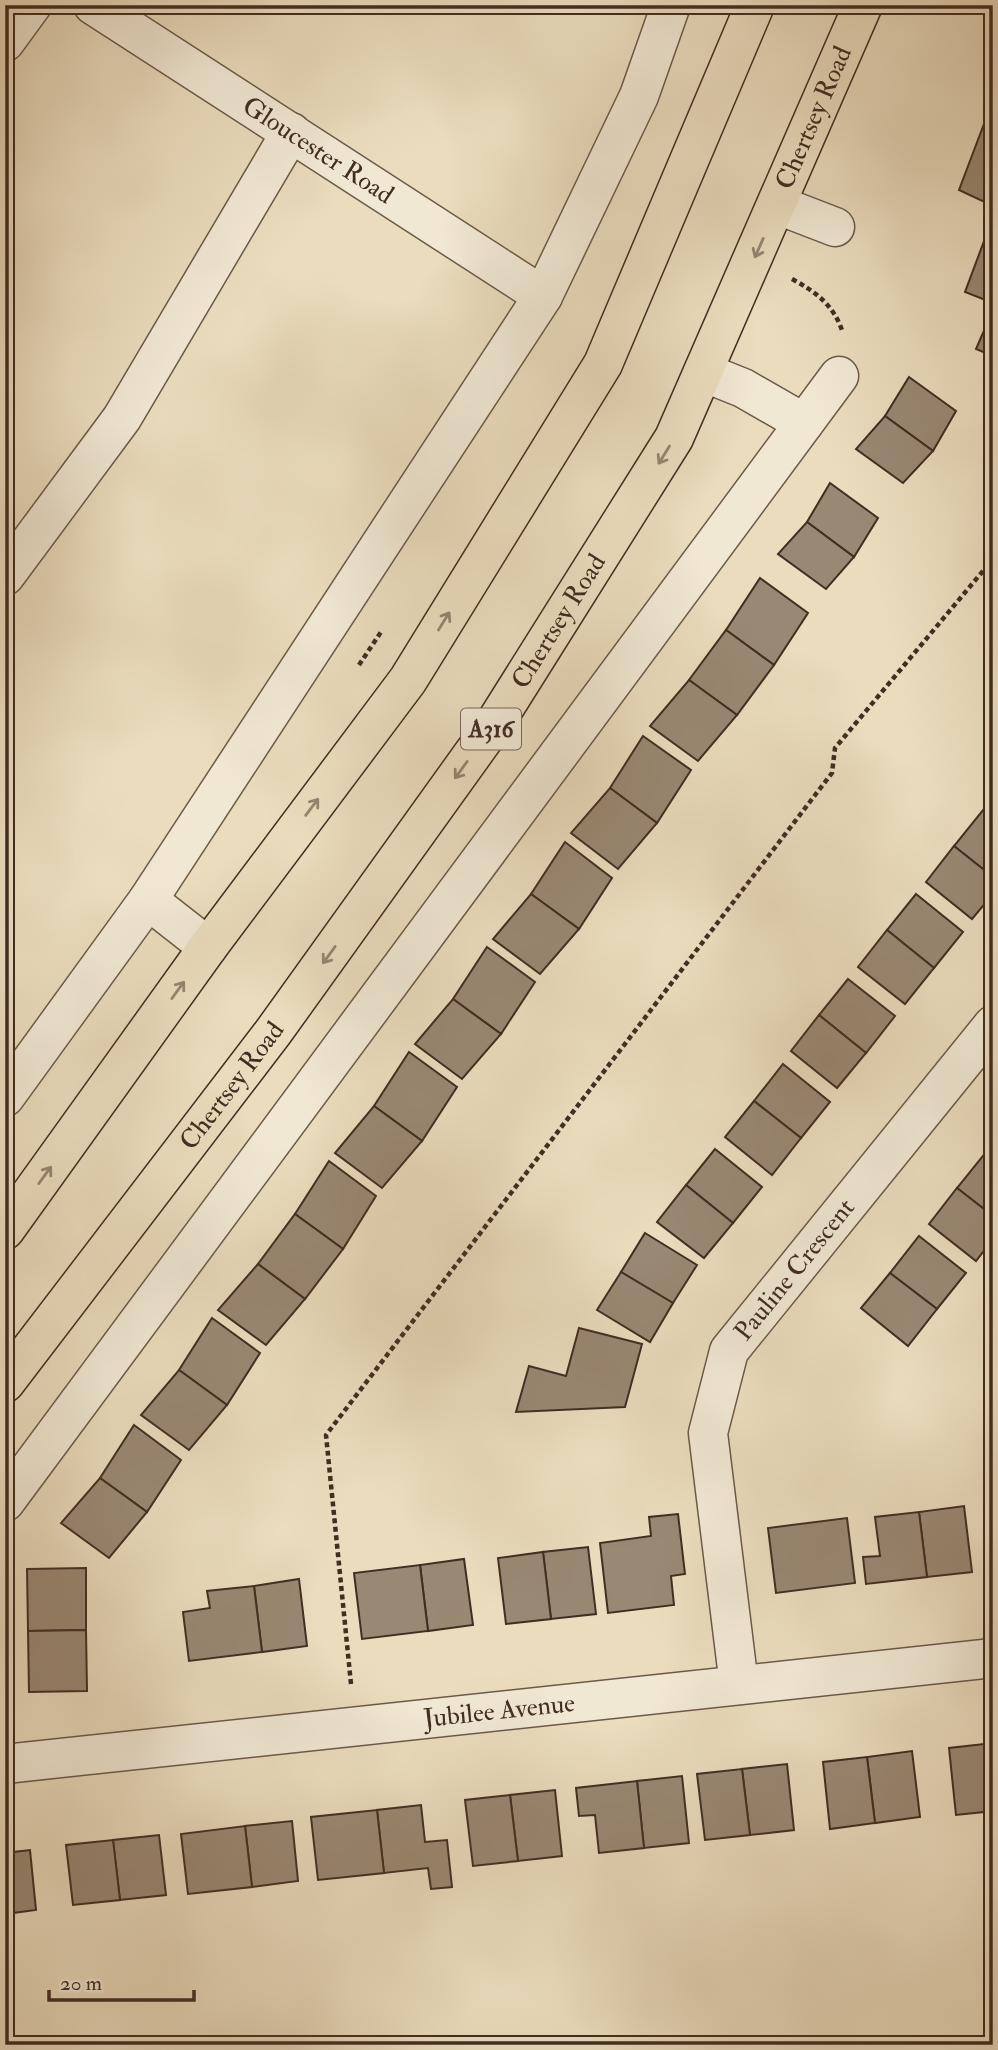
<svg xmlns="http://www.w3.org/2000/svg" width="998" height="2050" font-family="'IM FELL Double Pica',serif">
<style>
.building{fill:#998873;stroke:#422d22;stroke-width:2}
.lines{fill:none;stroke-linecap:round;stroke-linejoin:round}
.minor-casing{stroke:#6c5949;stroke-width:41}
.highway-casing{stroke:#422d22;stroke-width:41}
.path{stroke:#422d22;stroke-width:4.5;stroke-dasharray:5 3.5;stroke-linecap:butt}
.minor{stroke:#f1e8d4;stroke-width:38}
.highway{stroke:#eadcbd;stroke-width:38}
.oneway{stroke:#968470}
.labels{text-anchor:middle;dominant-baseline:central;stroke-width:7;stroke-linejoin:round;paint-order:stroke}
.shield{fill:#f1e8d4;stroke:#766557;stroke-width:2}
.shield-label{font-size:24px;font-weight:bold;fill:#422d22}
.street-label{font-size:26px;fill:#422d22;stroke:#f1e8d4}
</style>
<rect width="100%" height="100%" fill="#eadcbd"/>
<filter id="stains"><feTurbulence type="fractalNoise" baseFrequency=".00286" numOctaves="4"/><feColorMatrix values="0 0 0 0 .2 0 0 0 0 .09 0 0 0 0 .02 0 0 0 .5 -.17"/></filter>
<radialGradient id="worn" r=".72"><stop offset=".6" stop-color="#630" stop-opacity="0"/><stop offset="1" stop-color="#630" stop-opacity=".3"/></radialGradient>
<g class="building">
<path d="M993,100V206L959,190Z"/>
<path d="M993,217V303L965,292Z"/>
<path d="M993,310V356L976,349Z"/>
<path d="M909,377L956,411L933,451L885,416Z"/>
<path d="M885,416L933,451L903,483L856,449Z"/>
<path d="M830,483L878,518L854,557L807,522Z"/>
<path d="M807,522L854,557L826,589L778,554Z"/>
<path d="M760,578L808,613L774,665L726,630Z"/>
<path d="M726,630L774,665L737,715L689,680Z"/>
<path d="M689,680L737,715L698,761L650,726Z"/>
<path d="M643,736L691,770L657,823L610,788Z"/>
<path d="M610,788L657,823L618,869L571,833Z"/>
<path d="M983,810L993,817V877L954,846Z"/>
<path d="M565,842L612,878L579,929L531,894Z"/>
<path d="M954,846L993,877V894L972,919L926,882Z"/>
<path d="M531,894L579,929L540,974L493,939Z"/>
<path d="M916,894L963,932L934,968L887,930Z"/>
<path d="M887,930L934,968L905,1004L858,967Z"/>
<path d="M487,947L535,982L501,1034L453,999Z"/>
<path d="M848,979L895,1016L866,1053L819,1015Z"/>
<path d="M453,999L501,1034L462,1079L415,1044Z"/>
<path d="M819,1015L866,1053L837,1088L791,1051Z"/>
<path d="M409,1052L457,1087L422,1141L374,1106Z"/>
<path d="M783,1064L830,1102L801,1138L754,1101Z"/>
<path d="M754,1101L801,1138L772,1175L725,1137Z"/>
<path d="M374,1106L422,1141L382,1188L335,1153Z"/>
<path d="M715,1149L762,1187L733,1223L686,1185Z"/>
<path d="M986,1152L993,1157V1216L957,1188Z"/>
<path d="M329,1161L376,1196L343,1249L295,1214Z"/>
<path d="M686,1185L733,1223L704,1258L657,1222Z"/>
<path d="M957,1188L993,1216V1239L976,1261L929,1224Z"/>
<path d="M295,1214L343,1249L305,1299L258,1264Z"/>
<path d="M645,1233L697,1265L673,1303L621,1272Z"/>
<path d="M919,1236L966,1273L937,1309L890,1273Z"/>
<path d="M258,1264L305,1299L266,1345L218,1310Z"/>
<path d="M621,1272L673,1303L650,1342L597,1310Z"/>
<path d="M890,1273L937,1309L908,1346L861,1308Z"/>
<path d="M212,1318L260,1353L227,1405L179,1370Z"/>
<path d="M579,1328L642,1344L625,1407L516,1412L529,1366L566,1376Z"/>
<path d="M179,1370L227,1405L189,1450L141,1415Z"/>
<path d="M134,1425L181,1460L147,1512L100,1478Z"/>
<path d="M100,1478L147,1512L109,1558L61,1523Z"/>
<path d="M964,1506L972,1572L927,1577L919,1512Z"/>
<path d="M919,1512L927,1577L866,1584L863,1557L880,1556L875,1517Z"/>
<path d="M678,1514L685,1574L671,1576L674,1605L608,1613L600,1543L651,1536L649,1517Z"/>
<path d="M847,1518L855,1583L776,1593L768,1528Z"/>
<path d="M588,1547L596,1614L551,1619L543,1552Z"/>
<path d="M543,1552L551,1619L506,1624L498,1558Z"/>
<path d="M464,1559L473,1625L428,1631L420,1565Z"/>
<path d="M420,1565L428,1631L362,1639L354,1573Z"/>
<path d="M86,1568V1630L28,1631L27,1569Z"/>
<path d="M299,1579L307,1646L262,1652L254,1586Z"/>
<path d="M254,1586L262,1652L189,1661L183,1612L210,1608L207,1591Z"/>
<path d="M86,1630L87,1691L29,1692L28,1631Z"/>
<path d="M993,1743V1811L956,1815L949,1748Z"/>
<path d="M912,1751L920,1817L875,1823L867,1757Z"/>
<path d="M867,1757L875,1823L830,1829L823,1762Z"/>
<path d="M787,1764L794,1830L750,1835L742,1769Z"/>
<path d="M742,1769L750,1835L705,1840L697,1774Z"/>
<path d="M682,1776L689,1843L644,1848L637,1781Z"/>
<path d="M637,1781L644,1848L599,1853L595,1815L579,1816L576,1788Z"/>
<path d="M555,1790L562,1856L518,1861L510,1795Z"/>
<path d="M510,1795L518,1861L473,1866L465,1800Z"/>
<path d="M421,1805L425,1842L447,1840L452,1887L431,1889L428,1868L384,1873L377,1810Z"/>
<path d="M377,1810L384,1873L318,1880L311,1817Z"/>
<path d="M292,1821L298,1881L252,1887L245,1826Z"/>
<path d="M245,1826L252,1887L188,1894L181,1834Z"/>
<path d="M159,1835L166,1895L120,1900L113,1840Z"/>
<path d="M113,1840L120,1900L73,1905L66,1845Z"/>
<path d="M30,1850L36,1910L5,1914V1853Z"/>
</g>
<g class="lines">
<defs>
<g id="minor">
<path id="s1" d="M93,5L543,296"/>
<path d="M5,42L32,5"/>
<path d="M778,205L835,227"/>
<path d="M703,372L743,388L804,423"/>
<path d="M5,576L122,418L291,132"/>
<path d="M148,900L208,947"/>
<path d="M5,1097L148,900L543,296L639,96L671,5"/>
<path d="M5,1502L839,376"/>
<path id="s2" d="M739,1685L708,1433L729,1351L993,1025"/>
<path id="s3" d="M5,1764L993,1658"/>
</g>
<g id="highway">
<path d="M5,1230L208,947L408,680L603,364L755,5"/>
<path id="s4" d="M5,1383L274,1031L495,723L674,438L863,5"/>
</g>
</defs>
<use href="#minor" class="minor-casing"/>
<use href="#highway" class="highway-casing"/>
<g class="path">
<path d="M792,279C816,292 834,305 843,333"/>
<path d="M359,665L381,632"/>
<path d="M351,1684L326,1435L832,773L835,748L993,559"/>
</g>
<use href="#minor" class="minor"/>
<use href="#highway" class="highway"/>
</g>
<defs><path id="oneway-shaft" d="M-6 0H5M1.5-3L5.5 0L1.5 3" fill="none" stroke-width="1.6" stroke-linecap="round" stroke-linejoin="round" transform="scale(1.75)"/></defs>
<g class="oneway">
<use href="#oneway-shaft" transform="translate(759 248) rotate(114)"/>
<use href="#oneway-shaft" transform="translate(664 455) rotate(122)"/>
<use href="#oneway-shaft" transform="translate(444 621) rotate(-58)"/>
<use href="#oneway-shaft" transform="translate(461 770) rotate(126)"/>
<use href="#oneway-shaft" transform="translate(312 807) rotate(-53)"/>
<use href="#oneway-shaft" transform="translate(329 955) rotate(126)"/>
<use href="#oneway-shaft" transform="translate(178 990) rotate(-54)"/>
<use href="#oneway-shaft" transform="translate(45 1175) rotate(-54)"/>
</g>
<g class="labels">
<rect class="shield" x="461" y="708.5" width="60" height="41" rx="5"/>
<g class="shield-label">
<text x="491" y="729">A316</text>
</g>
<g class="street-label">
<text stroke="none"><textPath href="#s4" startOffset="1508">Chertsey Road</textPath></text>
<text stroke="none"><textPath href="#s1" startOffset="268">Gloucester Road</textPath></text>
<text stroke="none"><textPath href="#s4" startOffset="942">Chertsey Road</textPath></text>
<text stroke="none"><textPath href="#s4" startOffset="374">Chertsey Road</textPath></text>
<text stroke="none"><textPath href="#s2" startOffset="443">Pauline Crescent</textPath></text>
<text stroke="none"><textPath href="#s3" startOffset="497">Jubilee Avenue</textPath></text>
</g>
</g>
<rect width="998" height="2050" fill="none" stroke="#eadcbd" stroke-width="28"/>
<rect x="7" y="7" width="984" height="2036" fill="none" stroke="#422d22" stroke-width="3.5"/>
<rect x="14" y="14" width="970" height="2022" fill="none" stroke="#422d22" stroke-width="2"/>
<path d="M49 1990v10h145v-10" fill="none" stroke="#422d22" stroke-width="3.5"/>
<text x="60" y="1990" font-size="21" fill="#422d22" stroke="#f1e8d4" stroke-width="5" paint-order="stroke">20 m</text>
<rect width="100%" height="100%" filter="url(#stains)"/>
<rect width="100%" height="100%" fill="url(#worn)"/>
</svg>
